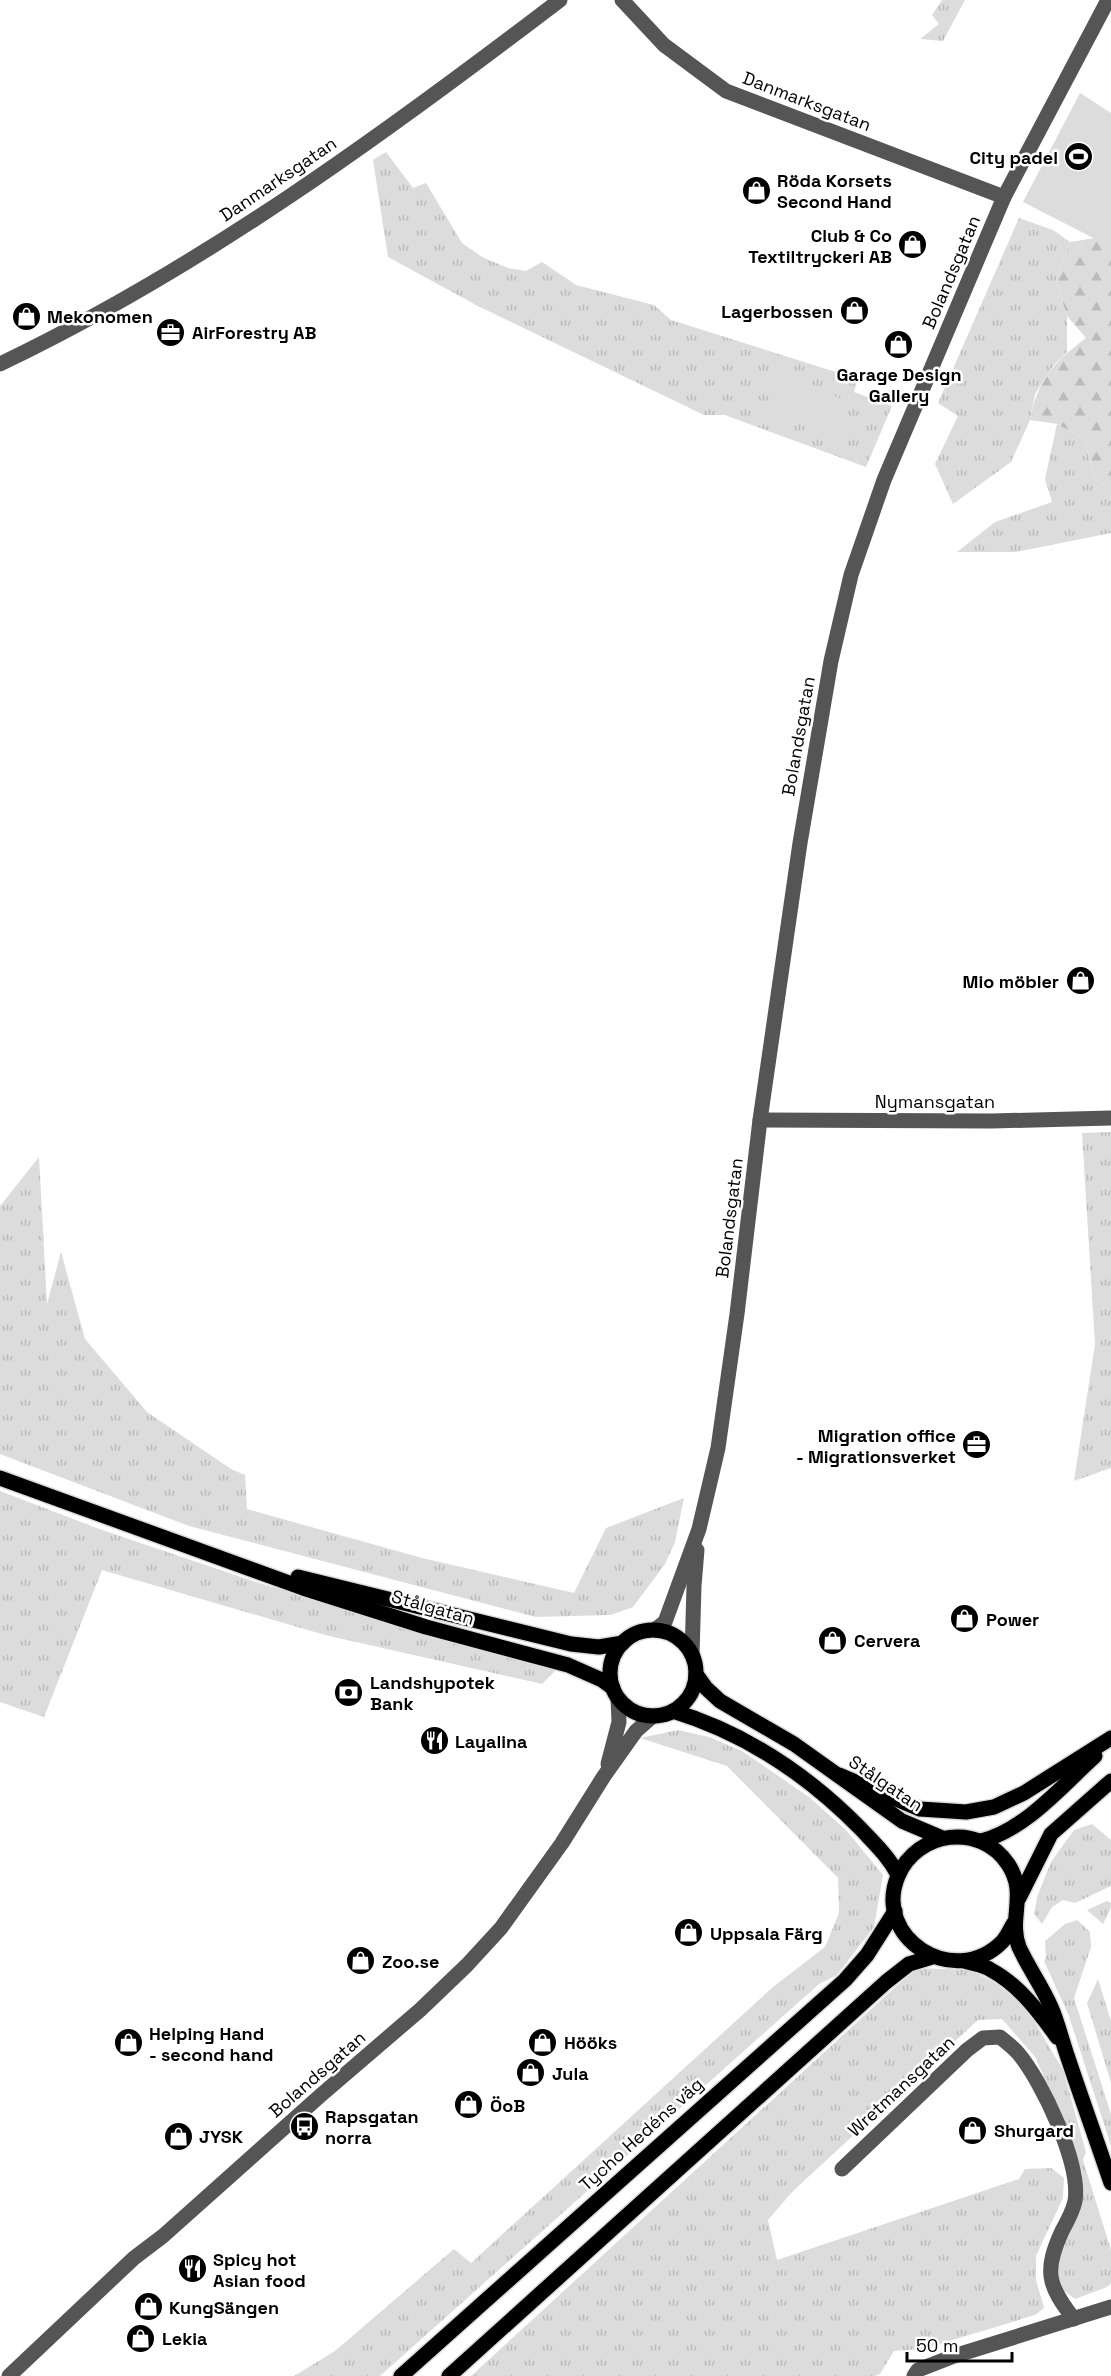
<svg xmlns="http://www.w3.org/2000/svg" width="1111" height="2376" font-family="'Space Grotesk',sans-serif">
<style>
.grass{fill:url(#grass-tufts)}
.forest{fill:url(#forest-firs)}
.pitch{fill:#dcdcdc}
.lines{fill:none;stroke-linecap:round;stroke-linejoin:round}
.major-casing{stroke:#dbdbdb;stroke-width:18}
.minor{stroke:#555;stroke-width:15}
.major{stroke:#000;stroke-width:15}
.labels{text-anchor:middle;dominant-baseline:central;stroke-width:5;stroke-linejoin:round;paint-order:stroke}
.street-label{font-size:18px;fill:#000;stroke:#fff}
.poi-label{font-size:18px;font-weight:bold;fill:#000;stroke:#fff;text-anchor:start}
</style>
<defs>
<pattern id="grass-tufts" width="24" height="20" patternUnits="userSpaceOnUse" patternTransform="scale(1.5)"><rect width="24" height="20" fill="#dcdcdc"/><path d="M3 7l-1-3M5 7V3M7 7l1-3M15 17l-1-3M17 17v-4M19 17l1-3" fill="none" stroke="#bbb"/></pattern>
<pattern id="forest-firs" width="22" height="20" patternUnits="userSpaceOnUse" patternTransform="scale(1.5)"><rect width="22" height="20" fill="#dcdcdc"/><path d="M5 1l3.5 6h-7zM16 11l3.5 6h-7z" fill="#bbb"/></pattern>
</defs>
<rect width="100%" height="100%" fill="#fff"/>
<g class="grass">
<path d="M942,0H965L943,41L920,39L939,24L932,15Z"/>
<path d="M386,152L413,188L426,183L462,243L482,257L508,268L526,271L542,262L576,285L654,305L671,320L858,379L854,392L892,406L866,467L725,415H704L478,306L388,257L373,160Z"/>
<path d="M1019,218L1053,230L1070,242L1056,280L1067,316V352L1053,366L1035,394L1030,420L1011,462L953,504L935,464L958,416L938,403Z"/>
<path d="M1057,424L1084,439L1095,478L1111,490V533L1016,552H957L995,522L1052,502L1045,479Z"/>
<path d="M1111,1132V1468L1074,1481L1095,1344L1082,1133Z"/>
<path d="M39,1157L47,1304L61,1252L85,1339L147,1412L231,1469L245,1475L247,1509L422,1558L574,1593L606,1528L684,1498L675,1542L665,1564L633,1607L611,1615L536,1617L189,1526L0,1454V1206Z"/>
<path d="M0,1491L102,1530L256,1582L556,1670L542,1684L325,1635L102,1570L44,1717L0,1702Z"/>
<path d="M678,1730L709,1737L742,1751L809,1797L846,1830L883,1875L874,1927L837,1975L819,1984L380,2376H294L335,2351L454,2249L471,2263L773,1987L825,1947L839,1913L838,1878L727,1766L640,1738Z"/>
<path d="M1092,1824L1111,1840V1886L1075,1903L1063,1900L1052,1907L1042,1924L1034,1914L1037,1897L1051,1862L1074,1830Z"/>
<path d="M1107,1901L1111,1903V1908L1103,1924L1087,1910Z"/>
<path d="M1077,1920L1090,1932L1091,1947L1074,1998L1111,2114V2146L1069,2016L1044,1961L1046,1957L1045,1941L1065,1924Z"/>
<path d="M916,1968L971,1970L997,1984L1027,2009L1063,2070L1086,2152L1083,2160L1111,2250V2283L1107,2287L1075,2299L1064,2291L1058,2275L1059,2252L1080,2206L1082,2173L1036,2058L1002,2019L978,2020L792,2192L768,2220L777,2260L1019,2179L1025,2169L1051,2168L1064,2178L1063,2198L1036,2256V2280L1044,2308L1035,2315L923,2349L894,2351L880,2374L875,2376H471Z"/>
<path d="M1098,1979L1111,2021V2083L1087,2003Z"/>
</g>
<path class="forest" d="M1108,236L1111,238V490L1095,478L1084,439L1057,424L1030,420C1038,379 1053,363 1086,338L1067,316L1056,280L1070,242Z"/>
<g class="pitch">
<path d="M1080,93L1111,113V247L1023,202Z"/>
<path d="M778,377L851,402L839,437L766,412Z"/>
</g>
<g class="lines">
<defs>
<g id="major">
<path d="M0,1478L303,1588L426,1627L568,1665L602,1680L613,1688"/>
<path d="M298,1577L571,1644L599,1647L623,1643"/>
<circle cx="653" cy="1673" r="43"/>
<path d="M696,1674L706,1688L720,1701L794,1744L902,1821L942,1838"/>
<path d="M673,1711C745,1733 809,1776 861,1829C875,1844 889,1857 898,1875"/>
<path d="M839,1775L920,1809L966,1812L994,1807L1024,1793L1111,1738"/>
<path d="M981,1841C1025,1830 1062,1786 1095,1756"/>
<path d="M1019,1898L1051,1834L1111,1781"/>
<path d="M1014,1923C1010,1929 1007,1937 1002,1942C954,1990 872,1938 898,1876C917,1831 980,1822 1008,1864C1028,1894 1008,1918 1019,1947C1028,1967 1042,1986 1051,2007C1058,2023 1062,2041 1068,2058C1082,2100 1097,2141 1111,2183"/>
<path d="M964,1961C973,1964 984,1965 991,1970C1019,1985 1039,2012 1057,2037"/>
<path d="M401,2376L845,1980L867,1955L895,1911"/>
<path d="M449,2376L886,1982L909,1964L932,1957"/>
</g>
</defs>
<use href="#major" class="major-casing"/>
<g class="minor">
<path d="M622,0L664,45L726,91L1004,197"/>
<path d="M0,364C201,268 383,135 560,0"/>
<path d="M760,1120L992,1121L1111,1118"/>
<path d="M656,1629L665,1622L699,1529L718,1448L737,1314L760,1120L800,843L831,661L851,575L884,480L1004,197L1108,0"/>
<path d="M692,1655L694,1586L697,1550"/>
<path d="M608,1764L619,1722L618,1698"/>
<path d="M842,2169L967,2050L983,2038L1000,2037C1006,2042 1013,2047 1018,2053C1042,2081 1081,2164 1075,2201C1073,2211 1067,2222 1062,2231C1044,2270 1047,2285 1074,2319"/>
<path d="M9,2376L134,2258L163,2236L321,2095L420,2010L467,1965L501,1928L562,1843L604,1776L636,1731L653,1716"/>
<path d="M914,2376L918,2370L954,2356L1111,2307"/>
</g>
<use href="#major" class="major"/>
</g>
<defs>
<symbol id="stadium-disc" viewBox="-11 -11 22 22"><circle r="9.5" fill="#000" stroke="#fff"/><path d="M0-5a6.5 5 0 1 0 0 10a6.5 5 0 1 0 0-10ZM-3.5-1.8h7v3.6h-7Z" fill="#fff"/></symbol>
<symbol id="shop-disc" viewBox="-11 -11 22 22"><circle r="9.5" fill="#000" stroke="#fff"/><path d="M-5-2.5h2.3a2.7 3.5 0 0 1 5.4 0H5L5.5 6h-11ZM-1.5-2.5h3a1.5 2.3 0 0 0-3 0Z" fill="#fff"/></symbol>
<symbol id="office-disc" viewBox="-11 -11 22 22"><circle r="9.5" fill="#000" stroke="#fff"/><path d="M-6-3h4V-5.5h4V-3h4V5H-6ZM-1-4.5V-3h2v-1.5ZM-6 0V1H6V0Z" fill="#fff"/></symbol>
<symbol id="bank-disc" viewBox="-11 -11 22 22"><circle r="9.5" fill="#000" stroke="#fff"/><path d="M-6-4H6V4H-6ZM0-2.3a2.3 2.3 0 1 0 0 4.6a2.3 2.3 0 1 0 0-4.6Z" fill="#fff"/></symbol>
<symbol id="restaurant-disc" viewBox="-11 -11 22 22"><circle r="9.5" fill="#000" stroke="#fff"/><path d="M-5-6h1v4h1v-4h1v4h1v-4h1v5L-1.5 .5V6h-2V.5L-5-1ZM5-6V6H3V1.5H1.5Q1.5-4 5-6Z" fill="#fff"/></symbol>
<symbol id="bus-disc" viewBox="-11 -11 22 22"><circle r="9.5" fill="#000" stroke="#fff"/><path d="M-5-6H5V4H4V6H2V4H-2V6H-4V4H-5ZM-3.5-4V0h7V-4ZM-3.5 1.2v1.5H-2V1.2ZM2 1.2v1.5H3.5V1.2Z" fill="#fff"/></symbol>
</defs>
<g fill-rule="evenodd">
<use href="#stadium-disc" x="1062" y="140" width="33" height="33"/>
<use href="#shop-disc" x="740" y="174" width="33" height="33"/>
<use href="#shop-disc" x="896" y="228" width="33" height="33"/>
<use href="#shop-disc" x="838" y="294" width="33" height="33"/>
<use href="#shop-disc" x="10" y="300" width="33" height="33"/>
<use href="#office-disc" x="154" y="316" width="33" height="33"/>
<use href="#shop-disc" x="882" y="328" width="33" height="33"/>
<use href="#shop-disc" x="1064" y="964" width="33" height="33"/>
<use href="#office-disc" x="960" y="1428" width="33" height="33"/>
<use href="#shop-disc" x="948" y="1602" width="33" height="33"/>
<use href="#shop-disc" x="816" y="1624" width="33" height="33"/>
<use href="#bank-disc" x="332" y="1676" width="33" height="33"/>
<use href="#restaurant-disc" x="418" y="1724" width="33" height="33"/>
<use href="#shop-disc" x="672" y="1916" width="33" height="33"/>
<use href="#shop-disc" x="344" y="1944" width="33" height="33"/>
<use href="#shop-disc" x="526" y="2026" width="33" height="33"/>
<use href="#shop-disc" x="112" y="2026" width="33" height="33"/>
<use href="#shop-disc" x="514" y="2056" width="33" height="33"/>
<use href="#shop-disc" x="452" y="2088" width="33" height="33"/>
<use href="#bus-disc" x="288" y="2110" width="33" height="33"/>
<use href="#shop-disc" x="956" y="2114" width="33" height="33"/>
<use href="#shop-disc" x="162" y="2120" width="33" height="33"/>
<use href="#restaurant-disc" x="176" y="2252" width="33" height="33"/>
<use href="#shop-disc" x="132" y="2290" width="33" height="33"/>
<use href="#shop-disc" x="124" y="2322" width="33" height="33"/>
</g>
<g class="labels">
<g class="street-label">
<text transform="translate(807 101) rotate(21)">Danmarksgatan</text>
<text transform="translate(278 179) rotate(-34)">Danmarksgatan</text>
<text transform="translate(951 272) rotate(-67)">Bolandsgatan</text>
<text transform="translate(798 736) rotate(-80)">Bolandsgatan</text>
<text x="935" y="1101">Nymansgatan</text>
<text transform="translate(729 1218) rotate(-83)">Bolandsgatan</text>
<text transform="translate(433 1607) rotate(16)">Stålgatan</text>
<text transform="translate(886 1783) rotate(34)">Stålgatan</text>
<text transform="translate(317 2074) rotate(-41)">Bolandsgatan</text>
<text transform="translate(901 2086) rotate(-43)">Wretmansgatan</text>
<text transform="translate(641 2134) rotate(-42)">Tycho Hedéns väg</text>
</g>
<g class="poi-label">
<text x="1058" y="157" text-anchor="end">City padel</text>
<text x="777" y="180">Röda Korsets<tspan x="777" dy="21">Second Hand</tspan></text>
<text x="892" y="235" text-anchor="end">Club &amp; Co<tspan x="892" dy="21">Textiltryckeri AB</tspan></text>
<text x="833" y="311" text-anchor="end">Lagerbossen</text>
<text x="47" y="316">Mekonomen</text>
<text x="192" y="332">AirForestry AB</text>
<text x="899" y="374" text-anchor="middle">Garage Design<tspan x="899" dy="21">Gallery</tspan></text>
<text x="1059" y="981" text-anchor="end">Mio möbler</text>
<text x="956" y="1435" text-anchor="end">Migration office<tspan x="956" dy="21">- Migrationsverket</tspan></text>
<text x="986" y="1619">Power</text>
<text x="854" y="1640">Cervera</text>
<text x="370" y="1682">Landshypotek<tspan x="370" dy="21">Bank</tspan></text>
<text x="455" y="1741">Layalina</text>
<text x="710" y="1933">Uppsala Färg</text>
<text x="382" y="1961">Zoo.se</text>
<text x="149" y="2033">Helping Hand<tspan x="149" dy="21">- second hand</tspan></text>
<text x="564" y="2042">Hööks</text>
<text x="552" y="2073">Jula</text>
<text x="490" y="2105">ÖoB</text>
<text x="325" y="2116">Rapsgatan<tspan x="325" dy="21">norra</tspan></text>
<text x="994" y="2130">Shurgard</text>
<text x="199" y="2136">JYSK</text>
<text x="213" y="2259">Spicy hot<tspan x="213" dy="21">Asian food</tspan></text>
<text x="169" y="2307">KungSängen</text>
<text x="162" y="2338">Lekia</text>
</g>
</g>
<path d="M907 2352v9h105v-9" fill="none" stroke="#000000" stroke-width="3"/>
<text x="916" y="2352" font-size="18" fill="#000000" stroke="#ffffff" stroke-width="4.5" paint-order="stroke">50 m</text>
</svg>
